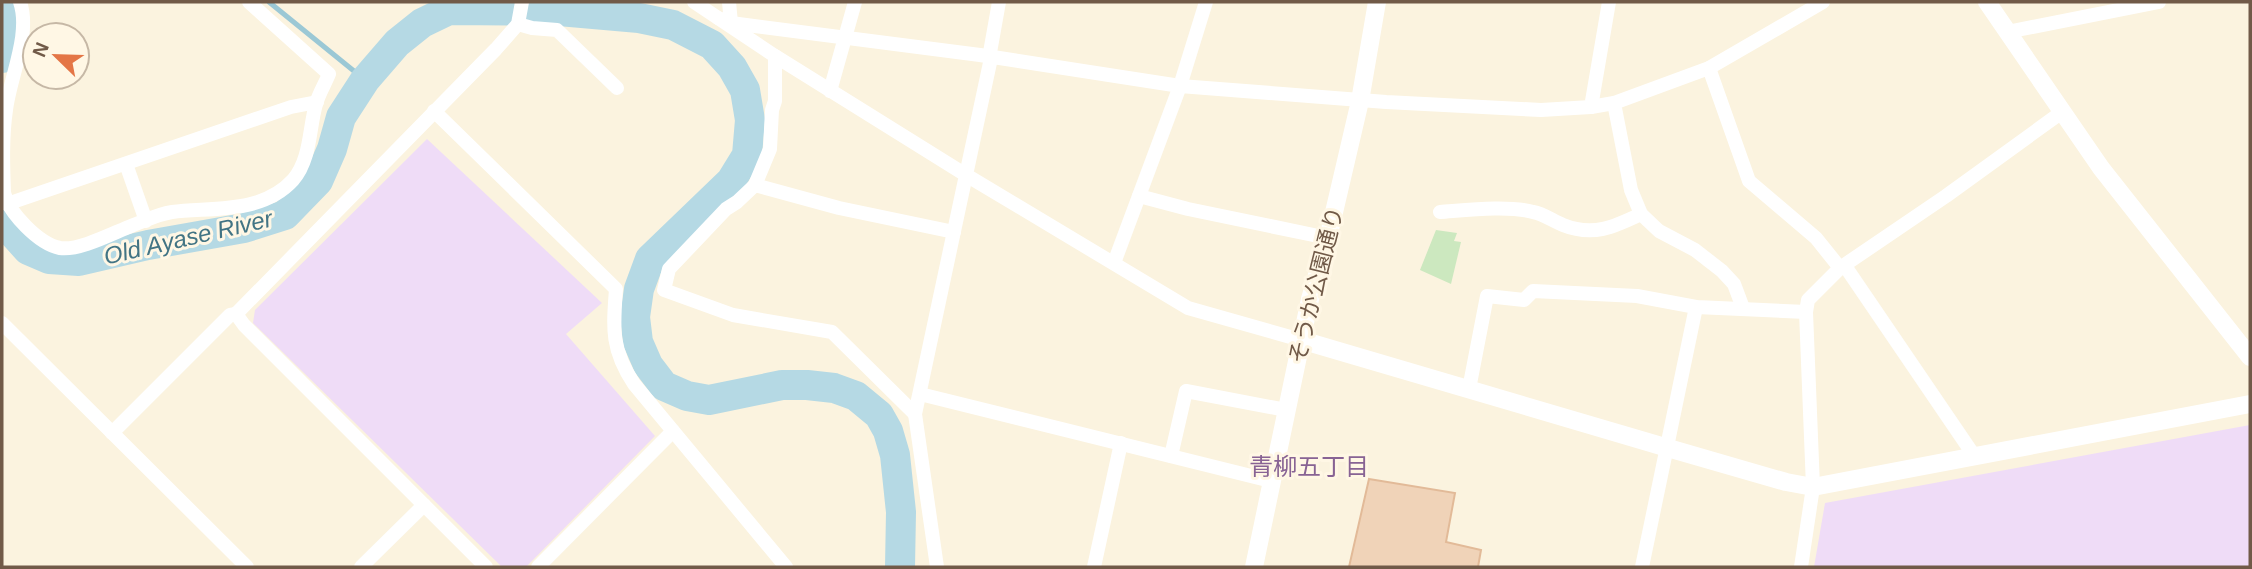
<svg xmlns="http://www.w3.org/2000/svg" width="2252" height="569" font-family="Arial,'Noto Sans JP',sans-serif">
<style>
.education{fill:#efdcf7}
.green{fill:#cce8bf}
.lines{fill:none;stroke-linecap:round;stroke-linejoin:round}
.stream{stroke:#9bc8d5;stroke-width:5}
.river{stroke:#b5d9e4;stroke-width:30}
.building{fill:#f0d3b8;stroke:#e2ba98;stroke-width:2}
.minor{stroke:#fff;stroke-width:14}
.tertiary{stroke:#fff;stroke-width:18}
.labels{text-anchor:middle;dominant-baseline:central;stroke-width:6;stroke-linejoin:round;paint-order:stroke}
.street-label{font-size:23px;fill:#715a48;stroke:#fff7e5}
.water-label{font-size:24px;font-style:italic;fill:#427484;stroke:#fff7e5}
.neighbourhood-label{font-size:24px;fill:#886394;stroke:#fff7e5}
</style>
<rect width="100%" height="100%" fill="#fbf3df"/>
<g class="education">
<path d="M427,139L602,303L566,334L655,436L526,567H502L253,323L255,310Z"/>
<path d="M2250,425V567H1814L1825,503Z"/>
</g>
<path class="green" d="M1436,230L1457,233L1454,241L1461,242L1451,284L1420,270Z"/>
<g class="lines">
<path class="stream" d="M269,2L365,80"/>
<g class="river">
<path d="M2,7L10,18L2,58"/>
<path d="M2,221L28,250L49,259L79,261L148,245L244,228L285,215L318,181L332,149L341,117L365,80L397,43L422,23L449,10L559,11L639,18L673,25L712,45L732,67L745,90L750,120L747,155L731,181L650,259L639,289L635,317L638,342L648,365L664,386L687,396L709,400L782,385H807L834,388L856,396L879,415L888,431L895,455L901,512L900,567"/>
</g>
</g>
<path class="building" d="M1369,479L1455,493L1446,542L1481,550L1478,567H1349Z"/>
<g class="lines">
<g class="minor">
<path d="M20,2C31,34 10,77 6,110C2,137 3,166 4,193C9,213 39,244 60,248C79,251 113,233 131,226C144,221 158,214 172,212C213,207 262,214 293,180C311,159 309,128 316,104C319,93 325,84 329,74L249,2"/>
<path d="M694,2L775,56L966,175L1188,308L1301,340"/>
<path d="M729,2L731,23"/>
<path d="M718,18L731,23L980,55L1180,86L1386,102L1541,110L1591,107L1614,103L1709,68L1823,2"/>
<path d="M518,24L532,28L557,30L617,88"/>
<path d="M2007,32L2159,2"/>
<path d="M775,56V101L772,110L770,149L755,185L737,202L726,209L669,269L664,290L733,315L832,332L915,414"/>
<path d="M989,58L999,2"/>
<path d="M1709,68L1749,181L1816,238L1840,268"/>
<path d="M830,91L855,2"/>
<path d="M1614,103L1631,190L1641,214L1659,231L1695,250L1722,271L1734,284L1743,308"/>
<path d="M1591,107L1609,2"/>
<path d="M434,111L616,289C613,329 611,349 634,384L786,567"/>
<path d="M126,164L146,221"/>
<path d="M755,185L839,208L954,232"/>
<path d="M1139,196L1188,209L1328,238"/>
<path d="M7,204L291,107L317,102"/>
<path d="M1440,212C1467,210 1508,205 1533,212C1544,214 1553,221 1563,225C1593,237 1614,227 1641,214"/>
<path d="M1114,263L1180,86L1206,2"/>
<path d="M1845,266L1975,457"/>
<path d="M2,323L247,567"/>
<path d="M1469,389L1487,296L1524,300L1533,291L1637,296L1696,307L1806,312L1808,300L1840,268L1946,196L2062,112"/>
<path d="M920,394L1271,481"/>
<path d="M112,433L230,315L236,314"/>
<path d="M1171,456L1186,391L1286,410"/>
<path d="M361,567L424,505"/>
<path d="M486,567L244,325L236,314L496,49L518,24L522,2"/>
<path d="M538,567L673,431"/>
<path d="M937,567L915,414L991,58"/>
<path d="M1094,567L1121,443"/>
<path d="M1642,567L1696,307"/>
<path d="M1801,567L1813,487L1806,312"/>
</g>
<g class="tertiary">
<path d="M1987,2L2101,168L2250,357"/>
<path d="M1301,340L1668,448L1786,482L1813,487L2250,404"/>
<path d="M1254,567L1310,299L1328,238L1360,101L1377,2"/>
</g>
</g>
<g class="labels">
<g class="street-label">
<text transform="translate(1316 285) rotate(-76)">そうか公園通り</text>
</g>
<g class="water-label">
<text transform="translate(188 237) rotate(-13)">Old Ayase River</text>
</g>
<g class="neighbourhood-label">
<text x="1309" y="466">青柳五丁目</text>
</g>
</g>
<rect width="2252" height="569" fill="none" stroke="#715a48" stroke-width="7"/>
<g transform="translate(56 56) rotate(293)"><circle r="33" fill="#fff7e5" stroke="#c6b8a6" stroke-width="2"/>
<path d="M0-5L12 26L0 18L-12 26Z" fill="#e47646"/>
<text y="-10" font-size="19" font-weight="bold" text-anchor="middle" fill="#715a48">N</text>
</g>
</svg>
